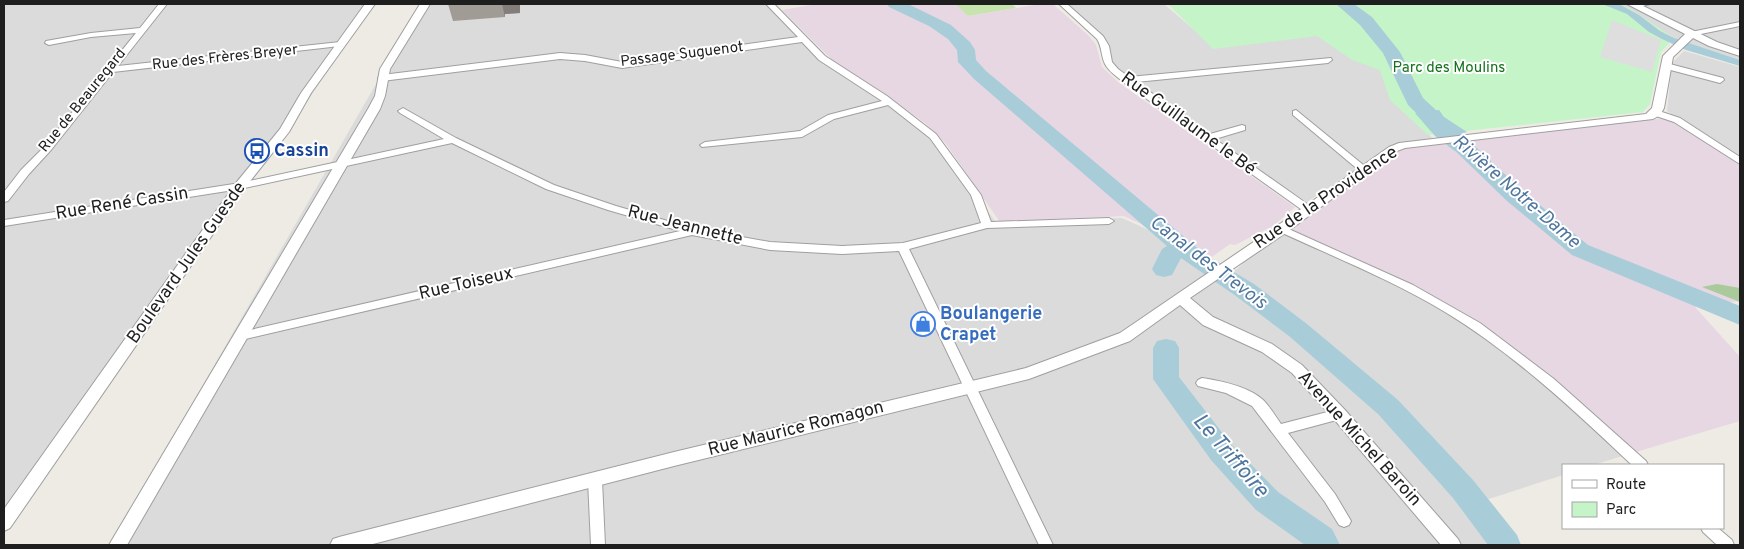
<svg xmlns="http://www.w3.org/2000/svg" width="1744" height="549" font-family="Overpass,sans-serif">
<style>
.residential{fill:#dbdbdb}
.industrial{fill:#e6d7e3}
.grass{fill:#c8e4ae}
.forest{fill:#aaca9c}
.park{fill:#c5f4c9}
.parking{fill:#dedede}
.water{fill:#a8cdd8}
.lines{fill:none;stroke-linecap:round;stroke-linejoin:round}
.river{fill:#a8cdd8;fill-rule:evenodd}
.minor-casing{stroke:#9f9f9f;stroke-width:2}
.tertiary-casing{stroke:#9f9f9f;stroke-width:2}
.minor{fill:#fff;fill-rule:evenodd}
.tertiary{fill:#fff;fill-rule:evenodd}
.wall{fill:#a19b96}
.shaded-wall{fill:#837e7a}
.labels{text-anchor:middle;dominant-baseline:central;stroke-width:4;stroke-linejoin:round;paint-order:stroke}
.far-street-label{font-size:15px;fill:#1e1e1e;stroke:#fff}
.far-park-label{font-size:15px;fill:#15721d;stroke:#fff}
.street-label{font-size:18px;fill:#1e1e1e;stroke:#fff}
.transit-label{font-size:18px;font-weight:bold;fill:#164399;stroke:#fff;text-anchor:start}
.shop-label{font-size:18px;font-weight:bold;fill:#366cbe;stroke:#fff;text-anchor:start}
.water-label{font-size:19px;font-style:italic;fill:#4f769e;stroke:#fff}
.near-water-label{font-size:22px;font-style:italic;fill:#4f769e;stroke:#fff}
</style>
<rect width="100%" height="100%" fill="#eeebe4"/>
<g class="residential">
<path d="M4,4H373L273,152L231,207L4,534Z"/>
<path d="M422,4H773L825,59L938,137L996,223L1122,218L1236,270L1277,230L1412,288L1501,347L1629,454L1593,465H1563V475L1473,504L1493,545H111Z"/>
<path d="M1061,4H1164L1213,46L1333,32L1386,61L1409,113L1434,140L1394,144L1307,202L1126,81L1108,65L1103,46Z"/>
<path d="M1619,4H1740V60L1674,38Z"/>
<path d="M1684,51L1740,67V158L1667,111L1672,63Z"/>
</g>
<g class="industrial">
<path d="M817,4H955L968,16L1041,4H1053L1089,36L1096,45L1102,67L1118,82L1295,207L1273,226L1235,245L1230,244L1212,257L1124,216L1000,222L946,144L925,123L880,91L838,66L782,10Z"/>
<path d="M1666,118L1695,134L1740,164V301L1695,307L1740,357V421L1629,454L1501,347L1412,288L1277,230L1398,145Z"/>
</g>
<path class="grass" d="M955,4H1012L1016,8L968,16Z"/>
<path class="forest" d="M1717,284L1740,288V302L1702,287Z"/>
<path class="park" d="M1168,4H1617L1629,8L1674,38L1661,52L1650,104L1643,112L1428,135L1390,100L1380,70L1352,60L1317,36L1213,49Z"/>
<path class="parking" d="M1612,20L1661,40L1652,72L1600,57Z"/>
<g class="water">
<path d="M1602,4H1619L1639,15L1660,31L1674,38L1740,60V66L1686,50L1662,39L1649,32L1627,14Z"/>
<path d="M1439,110L1444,117L1467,132L1460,134L1475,149L1455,151L1435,136L1415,113Z"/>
</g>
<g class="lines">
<g class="river">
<path d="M887,4H908L951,25L970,42L975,50L976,60L986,71L1207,256L1254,284L1307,324L1398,400L1473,480L1517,535L1521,545H1488L1453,498L1378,414L1289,336L1236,296L1181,258L1172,275L1164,277L1156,275L1152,269L1162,249L1167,246L974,79L958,62L957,50L948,39L929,26L889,7Z"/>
<path d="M1336,4H1354L1372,17L1400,52L1423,98L1523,191L1588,245L1740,306V325L1572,255L1507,201L1408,105L1383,53L1360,25Z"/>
<path d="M1166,339L1175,341L1179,348V377L1231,444L1278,492L1332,529L1340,545H1305L1256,510L1211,460L1153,379V348L1157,341Z"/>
</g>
<defs>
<g id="minor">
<path d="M159,4H167L118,66L340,42L344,44L340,46L113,72L51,150L29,174L8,201L4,202V192L21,170L45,146L136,33L91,37L49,45L45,43L46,41L91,33L140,28Z"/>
<path d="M766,4H774L825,56L887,96L936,134L981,195L991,222L1109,218L1114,221L1109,224L987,228L909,249L1053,545H1039L899,251L842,254L770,250L692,235L241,340L237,339L235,336L237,333L680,231L608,210L546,189L452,143L240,189L4,226V220L240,183L444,139L400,113L398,111L403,108L456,138L554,185L616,206L692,228L770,242L842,246L903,243L981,223L971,195L930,138L888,105L834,119L802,137L702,147L700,145L705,142L800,131L828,115L882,101L819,60L802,42L622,68L585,61L560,59L382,81L378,78L382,75L560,53L585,55L622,62L798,37Z"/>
<path d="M1059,4H1067L1103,36L1109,46L1112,62L1118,69L1129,77L1331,58L1332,60L1328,63L1136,82L1210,134L1242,125L1245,126V130L1215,139L1313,208L1314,210L1313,212H1305L1123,82C1117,76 1109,72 1105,64C1101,56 1102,47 1097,39Z"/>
<path d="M1635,4H1650L1635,8Z"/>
<path d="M1740,22V26L1691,36L1687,34L1691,32Z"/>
<path d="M1666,63L1723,78L1724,80L1720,83L1663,68L1662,66Z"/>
<path d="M1296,110L1367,168L1369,170L1367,172H1361L1293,115V111Z"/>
<path d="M1656,110L1680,118L1740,157V164L1674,122L1653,115V111Z"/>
<path d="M1282,226L1413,285L1480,323L1554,379L1646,461L1648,465H1632C1574,410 1514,354 1445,312C1392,280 1334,257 1278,231L1277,229L1278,227Z"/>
<path d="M1202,378C1221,381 1247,386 1262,399C1269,405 1275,416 1281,424L1339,409L1344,410L1346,414L1344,418L1288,433L1335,494L1351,521L1349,525L1344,527L1339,525L1325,502L1252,406L1226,393L1198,386L1196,383L1198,380Z"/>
<path d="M595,474L600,476L602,480L605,545H591L588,480L590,476Z"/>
<path d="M1701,528H1718L1732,540L1734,545H1717L1703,532Z"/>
</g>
<g id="tertiary">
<path d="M365,4H375L311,93L289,132L244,189L10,528L4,531V509L236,183L280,129L301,93Z"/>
<path d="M420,4H430L390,69L385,96L380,109L127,545H109L368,109L375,96L380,69Z"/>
<path d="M1627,4H1639L1717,42L1740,50V56L1709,46L1693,38L1673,57L1664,108L1660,115L1653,119L1405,148L1397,151L1287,232L1190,298L1213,317L1272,344L1302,365L1345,410L1458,539L1461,545H1441L1333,418L1292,373L1262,352L1203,325L1180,305L1130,341L1029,379L674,466L369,545H330L333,539L339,537L674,452L1026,368L1120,333L1277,226L1389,147L1399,143L1646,114L1652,108L1663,56L1685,34Z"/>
</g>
</defs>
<use href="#minor" class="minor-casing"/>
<use href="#tertiary" class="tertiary-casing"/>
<use href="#minor" class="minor"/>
<use href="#tertiary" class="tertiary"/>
</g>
<path class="wall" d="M448,4H520V13L505,14V17L453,21Z"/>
<path class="shaded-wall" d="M502,4H520V13L505,14V17Z"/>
<defs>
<symbol id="bus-ring" viewBox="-11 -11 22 22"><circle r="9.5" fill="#fff" stroke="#1a4fb4" stroke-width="1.5"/><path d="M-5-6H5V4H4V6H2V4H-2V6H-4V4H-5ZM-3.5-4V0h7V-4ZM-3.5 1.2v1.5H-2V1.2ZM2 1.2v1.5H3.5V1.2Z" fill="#1a4fb4"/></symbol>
<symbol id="shop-ring" viewBox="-11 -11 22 22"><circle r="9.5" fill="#fff" stroke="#3f7fe0" stroke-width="1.5"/><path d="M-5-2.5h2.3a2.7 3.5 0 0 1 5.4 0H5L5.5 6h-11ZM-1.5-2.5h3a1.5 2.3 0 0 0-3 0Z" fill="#3f7fe0"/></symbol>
</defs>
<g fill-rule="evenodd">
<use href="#bus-ring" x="243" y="137" width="28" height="28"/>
<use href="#shop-ring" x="909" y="310" width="28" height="28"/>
</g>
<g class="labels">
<g class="far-street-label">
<text transform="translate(682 55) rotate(-7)">Passage Suguenot</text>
<text transform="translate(225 58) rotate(-6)">Rue des Frères Breyer</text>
<text transform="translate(83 101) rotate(-51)">Rue de Beauregard</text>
</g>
<g class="far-park-label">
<text x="1449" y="68">Parc des Moulins</text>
</g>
<g class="street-label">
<text transform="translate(1188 124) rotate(36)">Rue Guillaume le Bé</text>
<text transform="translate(1326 198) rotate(-34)">Rue de la Providence</text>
<text transform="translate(122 204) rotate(-9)">Rue René Cassin</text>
<text transform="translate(685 226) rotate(14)">Rue Jeannette</text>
<text transform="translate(187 263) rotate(-55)">Boulevard Jules Guesde</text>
<text transform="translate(466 284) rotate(-13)">Rue Toiseux</text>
<text transform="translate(796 429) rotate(-14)">Rue Maurice Romagon</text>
<text transform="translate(1359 439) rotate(48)">Avenue Michel Baroin</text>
</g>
<g class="transit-label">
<text x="274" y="151">Cassin</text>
</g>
<g class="shop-label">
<text x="940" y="314">Boulangerie<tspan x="940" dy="21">Crapet</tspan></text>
</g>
<g class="water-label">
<text transform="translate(1516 192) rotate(41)">Rivière Notre-Dame</text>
<text transform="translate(1208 263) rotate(37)">Canal des Trevois</text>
</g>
<g class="near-water-label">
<text transform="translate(1230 456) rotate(49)">Le Triffoire</text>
</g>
</g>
<rect width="1744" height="549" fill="none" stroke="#1e1e1e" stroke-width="10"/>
<rect x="1562" y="464" width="162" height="65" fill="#ffffff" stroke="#a5a5a5"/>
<rect x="1572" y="480" width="25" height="8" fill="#ffffff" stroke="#a5a5a5"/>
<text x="1606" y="489" font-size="15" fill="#1e1e1e">Route</text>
<rect x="1572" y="502" width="25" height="15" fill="#c5f4c9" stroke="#a5a5a5"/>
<text x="1606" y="514" font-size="15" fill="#1e1e1e">Parc</text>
</svg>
